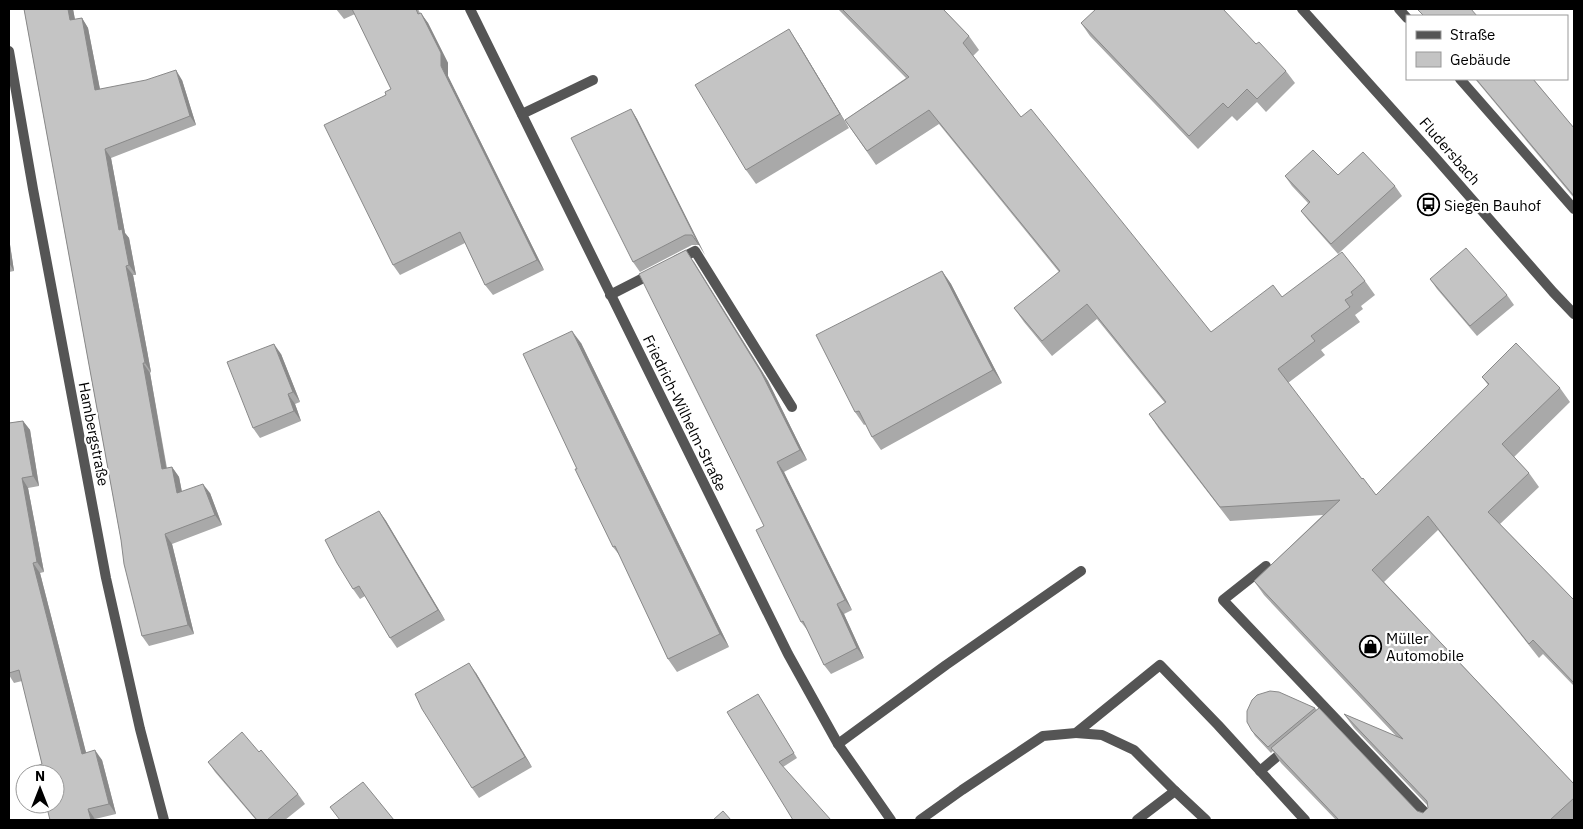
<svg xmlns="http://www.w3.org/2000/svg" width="1583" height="829" font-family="'IBM Plex Sans',sans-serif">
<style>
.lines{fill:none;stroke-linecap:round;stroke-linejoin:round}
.lane{stroke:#555;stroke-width:10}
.street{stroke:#555;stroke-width:10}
.wall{fill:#a9a9a9}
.shaded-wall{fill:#898989}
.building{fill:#c4c4c4;stroke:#898989}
.labels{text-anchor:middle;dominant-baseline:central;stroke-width:4.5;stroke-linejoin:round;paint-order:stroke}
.street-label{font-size:15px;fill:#000;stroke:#fff}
.poi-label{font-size:15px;fill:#000;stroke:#fff;text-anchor:start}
</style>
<rect width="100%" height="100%" fill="#fff"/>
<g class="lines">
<g class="lane">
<path d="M522,114L593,80"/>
<path d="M677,260L695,251L792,407"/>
<path d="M610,295L653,273"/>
<path d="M1266,566L1223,600L1432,820"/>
<path d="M1076,733L1102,735L1134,750L1175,791L1137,820"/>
<path d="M838,744L946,665L1081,571"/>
<path d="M1260,771L1286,749"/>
<path d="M1175,791L1206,820"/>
<path d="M920,820L962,790L1043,736L1076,733L1160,665L1218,725L1305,820"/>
</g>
<g class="street">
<path d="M470,9L788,654L838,744L891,820"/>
<path d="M1302,9L1434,156L1553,292L1574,314"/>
<path d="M1399,9L1407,18"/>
<path d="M9,51L33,189L106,578L140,729L164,820"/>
<path d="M1460,79L1574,209"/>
</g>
</g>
<g class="wall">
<path d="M24,9H73L75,20L82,18L88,28L100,89L182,80L196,125L111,158L125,233L129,238L136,275H133L151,372L150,373L167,468L172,467L179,477L182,492L210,493L222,525L172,544L194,634L149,646L142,636L121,540Z"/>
<path d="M336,9H418L420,13L428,23L448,63V76L544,270L493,295L485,285L465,243L400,275L393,265L386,95L391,89L355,14L344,19Z"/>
<path d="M838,9H943L969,36L979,50L973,56L1021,117L1211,332L1282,297L1365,281L1375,295L1361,306L1363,309L1355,315L1360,322L1321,350L1325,355L1288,383L1362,479L1376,495L1488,385L1482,377L1560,388L1570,402L1514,457L1529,473L1539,487L1500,524L1573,599L1574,598V686L1543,654L1539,658L1438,530L1384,582L1574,784V820H1336L1281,763L1273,751L1271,753L1255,736L1252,731L1315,708L1417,811L1423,813L1428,808V806L1354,728L1344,714L1397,737L1264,595L1254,581L1323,515L1230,521L1159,429L1149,414L1165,403L1097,319L1052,356L1024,322L1014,308L1059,272L939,124L876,165L845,120L906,78Z"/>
<path d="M1081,23L1256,44L1286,71L1295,83L1266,112L1257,102L1237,121L1232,116L1198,149L1090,36Z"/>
<path d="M798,43L849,128L756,184L746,170Z"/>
<path d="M1475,79H1533L1574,128V198Z"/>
<path d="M631,109L637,119L705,255L699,245H692L640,272L633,262Z"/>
<path d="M1338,175L1395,186L1402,196L1338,254L1308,220L1301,211L1308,203L1292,186L1285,176Z"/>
<path d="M9,238L14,271L9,272Z"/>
<path d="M693,260L768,381L807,460L784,472L852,610L844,614L864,658L831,674L824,665L808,631L801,622L764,526Z"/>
<path d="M942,271L951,284L1002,383L881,450L872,437L866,424L864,425L855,412Z"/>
<path d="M1430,279L1507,295L1514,305L1477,336L1437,289Z"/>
<path d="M581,343L729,647L677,672L668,659L620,556L613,547L577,469Z"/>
<path d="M281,354L300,402L295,404L301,421L260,438L253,428Z"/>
<path d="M23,421L30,430L39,486L28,488L44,572L40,573L86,753L102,760L116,814L95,819L42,764L22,681L14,683L9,675V423Z"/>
<path d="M379,511L386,521L445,620L397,648L390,638L365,596L360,599L353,589Z"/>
<path d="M476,673L532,767L479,798L472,788Z"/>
<path d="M761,699L797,758L783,767L793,820Z"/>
<path d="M259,752L298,794L305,804L285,820H256L215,772L208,762Z"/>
</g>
<g class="shaded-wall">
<path d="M68,9H73L77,30L70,20Z"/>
<path d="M421,13L428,23L448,63V76L544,270L537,260L441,66Z"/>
<path d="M82,18L88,28L102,100L95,90Z"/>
<path d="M789,29L798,43L849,128L840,114Z"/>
<path d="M176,70L182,80L196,125L190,116Z"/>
<path d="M631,109L637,119L705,255L699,245Z"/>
<path d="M105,149L111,158L125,233L129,238L136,275L129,265L119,230Z"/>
<path d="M9,238L14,271L9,263Z"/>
<path d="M686,250L768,381L807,460L800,450Z"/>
<path d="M126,266L133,275L151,372L145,363Z"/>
<path d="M942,271L951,284L1002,383L993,370Z"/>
<path d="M572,331L581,343L729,647L720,634Z"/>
<path d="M274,344L281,354L300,402L293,392Z"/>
<path d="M143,363L150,373L168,478L162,469Z"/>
<path d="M288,394L295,404L301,421L294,411Z"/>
<path d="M23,421L30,430L39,486L33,476Z"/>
<path d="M777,462L784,472L852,610L845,600Z"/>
<path d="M172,467L179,477L184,503L177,493Z"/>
<path d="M22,478L28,488L44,572L37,562Z"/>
<path d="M203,484L210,493L222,525L215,515Z"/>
<path d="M379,511L386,521L445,620L438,610Z"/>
<path d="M165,534L172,544L194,634L188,625Z"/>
<path d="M33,563L40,573L89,764L82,754Z"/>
<path d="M837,604L844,614L864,658L857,648Z"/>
<path d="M469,663L476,673L532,767L525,757Z"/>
<path d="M95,750L102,760L116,814L109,804Z"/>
<path d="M88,809L95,819V820H91Z"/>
</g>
<g class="building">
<path d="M24,9H68L70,20L82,18L95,90L146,80L176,70L190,116L105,149L119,230L122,229L129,265L126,266L145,363H143L162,469L172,467L177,493L203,484L215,515L165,534L188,625L142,636L124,564L121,540Z"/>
<path d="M352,9H416L418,14L421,13L441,53V66L537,260L485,285L460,232L393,265L324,125L386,95L385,92L391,89Z"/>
<path d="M842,9H943L969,36L963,43L1021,117L1031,109L1211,332L1273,285L1282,297L1342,252L1365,281L1351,292L1353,295L1345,300L1350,307L1311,336L1315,341L1278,369L1362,479L1363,478L1376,495L1489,384L1482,377L1516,343L1560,388L1502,444L1529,473L1488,512L1573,599L1574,598V683L1533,640L1529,644L1428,516L1372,570L1574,784V798L1550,820H1339L1271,748L1319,708L1417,811L1423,813L1428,808L1427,801L1344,714L1403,739L1254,581L1340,500L1220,507L1149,414L1166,402L1087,304L1042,341L1014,308L1060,271L929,110L867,151L845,120L909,77Z"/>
<path d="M1096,9H1223L1256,44L1259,42L1286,71L1257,99L1247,89L1228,108L1223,103L1189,136L1081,23Z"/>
<path d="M1417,9H1471L1477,16H1424Z"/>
<path d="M789,29L840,114L746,170L695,85Z"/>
<path d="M1476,79H1533L1574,128V196Z"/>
<path d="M631,109L699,245L692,235H685L633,262L571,138Z"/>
<path d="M1313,150L1338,175L1363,152L1395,186L1331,244L1301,211L1310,202L1285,176Z"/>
<path d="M1466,248L1507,295L1470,326L1430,279Z"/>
<path d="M686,250L761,372L800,450L777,462L845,600L837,604L857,648L824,665L803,621L801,622L756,530L764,526L639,274Z"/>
<path d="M942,271L993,370L872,437L859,411L855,412L816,335Z"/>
<path d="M572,331L720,634L668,659L615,546L613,547L575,469H577L523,354Z"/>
<path d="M274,344L293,392L288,394L294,411L253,428L227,362Z"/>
<path d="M23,421L33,476L22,478L37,562L33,563L82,754L95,750L109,804L88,809L91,820H50L46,804H55V774H39L37,766L42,764L19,670L9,673V423Z"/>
<path d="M379,511L438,610L390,638L359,586L353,589L337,563L325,540Z"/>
<path d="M469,663L525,757L472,788L422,709L415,694Z"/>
<path d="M1270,691L1279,692L1315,708L1268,747L1252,731L1247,722V711L1252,700L1257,695Z"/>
<path d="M758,694L794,753L779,762L831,820H793L727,712Z"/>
<path d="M242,732L259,752L261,750L298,794L267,820H257L208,762Z"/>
<path d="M363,782L394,820H340L330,807Z"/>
<path d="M723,811L731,820H713Z"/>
</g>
<defs>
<symbol id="bus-ring" viewBox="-11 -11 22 22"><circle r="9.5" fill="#fff" stroke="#000" stroke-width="1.5"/><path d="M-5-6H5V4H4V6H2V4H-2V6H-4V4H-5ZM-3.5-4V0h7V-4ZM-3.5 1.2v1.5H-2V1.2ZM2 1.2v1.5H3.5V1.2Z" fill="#000"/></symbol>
<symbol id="shop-ring" viewBox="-11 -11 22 22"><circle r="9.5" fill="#fff" stroke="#000" stroke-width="1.5"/><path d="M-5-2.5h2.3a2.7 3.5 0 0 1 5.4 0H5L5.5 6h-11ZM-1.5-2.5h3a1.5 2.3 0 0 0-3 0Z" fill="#000"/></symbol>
</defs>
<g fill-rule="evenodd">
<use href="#bus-ring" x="1416" y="192" width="25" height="25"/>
<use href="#shop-ring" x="1358" y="634" width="25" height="25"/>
</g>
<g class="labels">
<g class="street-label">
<text transform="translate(1450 151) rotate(49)">Fludersbach</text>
<text transform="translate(685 413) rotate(64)">Friedrich-Wilhelm-Straße</text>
<text transform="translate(94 434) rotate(79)">Hambergstraße</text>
</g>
<g class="poi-label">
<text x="1444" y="205">Siegen Bauhof</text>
<text x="1386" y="638">Müller<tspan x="1386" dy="17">Automobile</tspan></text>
</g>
</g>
<rect width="1583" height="829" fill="none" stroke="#000000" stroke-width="20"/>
<rect x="1406" y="15" width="162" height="65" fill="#ffffff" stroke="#999999"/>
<rect x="1416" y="31" width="25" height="8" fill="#555555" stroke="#999999"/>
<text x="1450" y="40" font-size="15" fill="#000000">Straße</text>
<rect x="1416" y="52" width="25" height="15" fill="#c4c4c4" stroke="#999999"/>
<text x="1450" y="65" font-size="15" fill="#000000">Gebäude</text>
<g transform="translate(40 789)"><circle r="24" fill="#ffffff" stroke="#999999"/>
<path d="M0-4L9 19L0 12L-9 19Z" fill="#000000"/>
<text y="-8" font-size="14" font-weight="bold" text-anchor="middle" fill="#000000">N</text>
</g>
</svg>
